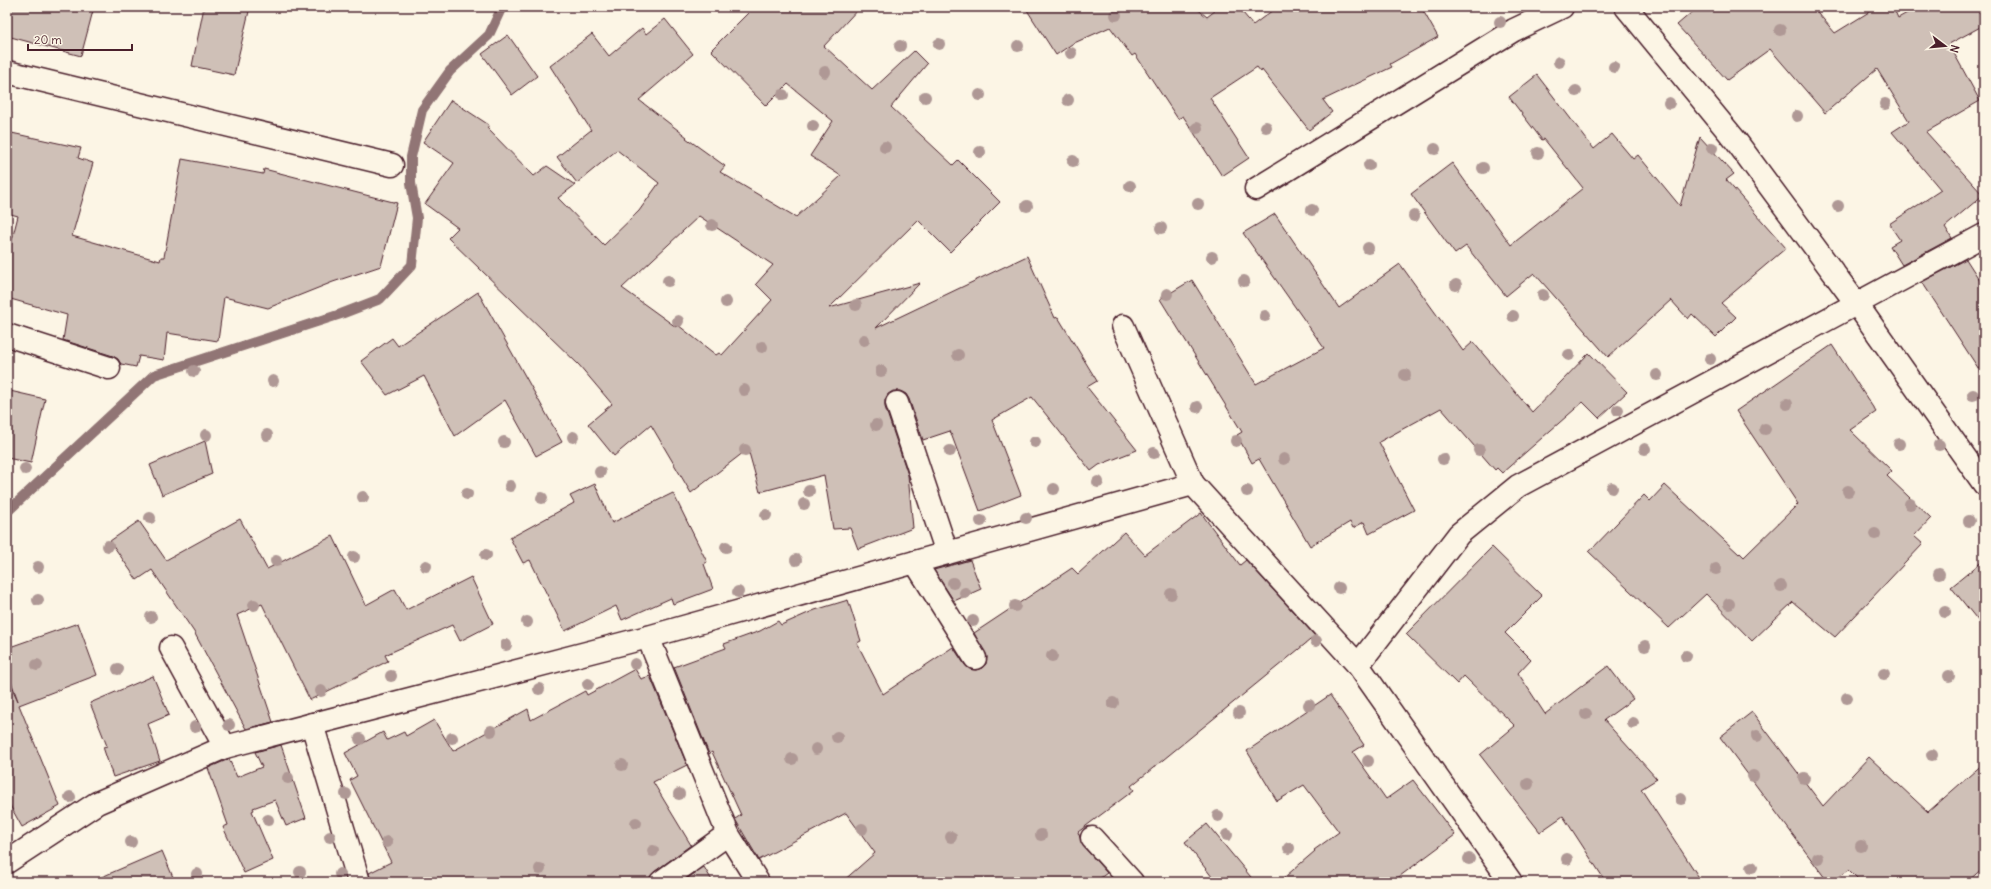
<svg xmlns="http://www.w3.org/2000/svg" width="1991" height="889" font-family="Delius,sans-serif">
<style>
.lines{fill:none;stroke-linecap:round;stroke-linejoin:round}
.stream{stroke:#917474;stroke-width:10}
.building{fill:#cfc0b7;stroke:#4a1f2b;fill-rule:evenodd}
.minor-casing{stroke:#4a1f2b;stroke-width:25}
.minor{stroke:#fcf5e5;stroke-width:22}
.tree{fill:#af9895}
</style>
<rect width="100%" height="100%" fill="#fcf5e5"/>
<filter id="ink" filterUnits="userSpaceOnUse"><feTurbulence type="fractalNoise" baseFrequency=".025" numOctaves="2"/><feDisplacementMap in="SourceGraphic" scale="8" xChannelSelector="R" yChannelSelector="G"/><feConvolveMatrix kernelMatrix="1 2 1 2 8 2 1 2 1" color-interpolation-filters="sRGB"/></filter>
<g filter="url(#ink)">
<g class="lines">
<path class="stream" d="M7,512L154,375L341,314L380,299L412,265L417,218L411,183V157L422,110L450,71L489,35L502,7"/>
</g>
<g class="building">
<path d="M7,7H94L81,56L7,36Z"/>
<path d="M204,7H250L234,75L192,66Z"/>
<path d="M754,7H860L824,46L872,90L914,51L927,64L891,107L953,165L958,160L1000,202L950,252L918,220L829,308L920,283L876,328L1027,256L1055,318L1058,317L1097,381L1087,387L1137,450L1099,465L1091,471L1032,397L992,420L1021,495L980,511L950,431L923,440L909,399L906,394L900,391H893L888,394L885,400V407L908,475L913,528L858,549L850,528L833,529L824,475L760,492L748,449L691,493L651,425L614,456L588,424L612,404L579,365L448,238L458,228L425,204L454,163L423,142L451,100L489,125L487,128L534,176L547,166L575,185L558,198L604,245L639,211L659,183L617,150L577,183L557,157L591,130L550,66L592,34L609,56L642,28L646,34L665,19L693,54L639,100L687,137L686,138L725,166L720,172L796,217L841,176L810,156L833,121L788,84L766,106L711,50ZM699,216L773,265L756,284L772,300L722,355L719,353L716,355L678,325L676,327L622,288Z"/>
<path d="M1025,7H1195L1207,17L1220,7H1238L1253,25L1277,7H1421L1438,37L1390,64L1392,67L1323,100L1332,112L1309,130L1262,70L1261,72L1257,67L1210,98L1249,158L1222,176L1183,116L1178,119L1135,54L1132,56L1110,27L1072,44L1056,55Z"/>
<path d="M1698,7H1813L1835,33L1877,7H1893L1898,18L1918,7H1984V25L1949,44L1980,101L1926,132L1983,195L1945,227L1952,238L1902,265L1890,246L1900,240L1889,224L1941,190L1892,132L1909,121L1877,69L1825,113L1770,49L1727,80L1677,25Z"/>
<path d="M508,35L537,76L512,95L482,54Z"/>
<path d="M1537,75L1594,149L1612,134L1633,159L1638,155L1680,206L1700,137L1734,174L1726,180L1786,248L1721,303L1736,317L1716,337L1692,314L1688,319L1671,300L1608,357L1534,273L1506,296L1466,246L1455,254L1411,194L1452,163L1511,245L1583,188L1544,139L1542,140L1509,97Z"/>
<path d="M7,132L81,148L78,158L93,163L72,236L160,261L161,257H164L182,159L263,174L264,169L397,203L381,266L333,282L268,308L224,297L218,341L167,333L164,360L139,356L136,367L121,364L118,359L113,356L63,340L67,315L7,298V259L18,216L7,213Z"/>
<path d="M1275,214L1339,308L1400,264L1463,351L1473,342L1532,412L1589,353L1627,392L1599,418L1583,402L1502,473L1497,468L1495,470L1441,408L1379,442L1414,510L1369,534L1364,522L1353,528L1350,522L1310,546L1259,459L1252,463L1237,435L1242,432L1160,299L1192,280L1256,384L1324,348L1243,233Z"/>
<path d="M1966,259L1984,287V377L1922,282Z"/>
<path d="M478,292L562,442L536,456L505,400L455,436L424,376L387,395L361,361L392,338L398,346Z"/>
<path d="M1832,345L1876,412L1850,430L1892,471L1887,476L1931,518L1914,536L1923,544L1835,637L1793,602L1752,641L1706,594L1669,628L1589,552L1644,495L1650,501L1665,485L1739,554L1740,553L1744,557L1798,504L1736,411Z"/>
<path d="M10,391L45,399L31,463L7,458V407Z"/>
<path d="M205,441L212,474L162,495L150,465Z"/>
<path d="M595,484L612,523L673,493L707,562L704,564L713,589L673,604L671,598L622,620L616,606L565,631L530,560L523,563L510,538L574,503L570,496Z"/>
<path d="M1201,513L1240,565L1246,560L1315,636L1131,786L1134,790L1078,832L1083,846L1107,873L1095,882H842L875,853L846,813L759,860L735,819L741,815L712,752L709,754L674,667L726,648L724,644L760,631L778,621L781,625L815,610L848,600L861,641L857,643L883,694L953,647L965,665L970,669L976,670L982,668L986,664L987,657L974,633L1072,568L1078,574L1124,532L1145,555Z"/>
<path d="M240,519L267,569L333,536L366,605L395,589L406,610L471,577L493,624L460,641L452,625L385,655L388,661L310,700L262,604L237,615L273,722L246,729L194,632L152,570L137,580L110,541L139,521L166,560Z"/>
<path d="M1492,547L1542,596L1505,633L1531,659L1518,673L1545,714L1608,666L1633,699L1604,720L1657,779L1641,789L1702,882H1606L1563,816L1540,832L1480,755L1515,726L1464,676L1457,684L1406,634Z"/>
<path d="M970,560L981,589L954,601L934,570Z"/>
<path d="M1984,560V628L1951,587Z"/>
<path d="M78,623L97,675L19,705L60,806L22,827L7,800V677L18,701L7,670V648Z"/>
<path d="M635,669L641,679L650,676L687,765L653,782L691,845L654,872L650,877L649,882H371L369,873L391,862L350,780L357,776L345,753L383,732L387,740L404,732L406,736L434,720L453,751L528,709L531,720L585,691L587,695Z"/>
<path d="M153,676L169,715L148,724L160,761L113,777L103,747L107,746L90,703Z"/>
<path d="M1330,695L1364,745L1353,752L1386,799L1413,780L1455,835L1392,882H1279L1315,851L1314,850L1339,832L1304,785L1277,801L1247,751Z"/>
<path d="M1752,712L1823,806L1869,757L1928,812L1984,763V867L1967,882H1861L1849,870L1832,882H1828L1720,737Z"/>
<path d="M281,745L306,818L286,826L275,800L253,808L254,810L252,811L273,860L244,873L223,827L228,825L208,768L229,759L237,777L262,767L255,752Z"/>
<path d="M1207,824L1255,882H1216L1185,842Z"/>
<path d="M162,851L175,882H90Z"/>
<path d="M704,867L713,882H682Z"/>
</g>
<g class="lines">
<defs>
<g id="minor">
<path d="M1626,7L1736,141L1856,303L1984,484"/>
<path d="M7,72L392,165"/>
<path d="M1256,189L1514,30L1562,7"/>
<path d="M1123,326L1193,484"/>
<path d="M7,335L109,368"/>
<path d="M897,403L947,553"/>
<path d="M915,562L975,658"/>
<path d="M648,637L728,834L758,882"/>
<path d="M171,648L225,747"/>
<path d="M1358,665L1459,534L1518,486L1984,235"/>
<path d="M312,724L359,882"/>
<path d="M1092,838L1132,882"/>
<path d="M7,862L97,803L225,747L648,637L1193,484L1358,665L1511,882"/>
<path d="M661,882L728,834"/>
</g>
</defs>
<use href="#minor" class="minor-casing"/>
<use href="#minor" class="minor"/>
</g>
<g class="tree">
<circle cx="1116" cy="15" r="6"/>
<circle cx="1500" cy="22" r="6"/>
<circle cx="1780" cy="30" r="6"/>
<circle cx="939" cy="44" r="6"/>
<circle cx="900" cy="46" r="6"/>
<circle cx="1018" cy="46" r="6"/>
<circle cx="1071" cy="53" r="6"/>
<circle cx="1559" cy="62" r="6"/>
<circle cx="1614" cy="67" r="6"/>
<circle cx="825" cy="72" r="6"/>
<circle cx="1576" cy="91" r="6"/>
<circle cx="783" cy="95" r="6"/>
<circle cx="980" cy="95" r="6"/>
<circle cx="925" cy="97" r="6"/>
<circle cx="1068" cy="100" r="6"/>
<circle cx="1669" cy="103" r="6"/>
<circle cx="1885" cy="104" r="6"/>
<circle cx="1797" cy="116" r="6"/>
<circle cx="813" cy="126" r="6"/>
<circle cx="1266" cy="127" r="6"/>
<circle cx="1197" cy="128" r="6"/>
<circle cx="885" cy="147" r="6"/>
<circle cx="1712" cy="148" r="6"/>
<circle cx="1435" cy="149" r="6"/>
<circle cx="980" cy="152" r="6"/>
<circle cx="1538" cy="153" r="6"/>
<circle cx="1073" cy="161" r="6"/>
<circle cx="1369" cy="165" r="6"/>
<circle cx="1483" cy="168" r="6"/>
<circle cx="1130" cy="186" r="6"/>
<circle cx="1198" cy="204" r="6"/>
<circle cx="1027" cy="206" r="6"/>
<circle cx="1838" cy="206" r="6"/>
<circle cx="1312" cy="210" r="6"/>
<circle cx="1414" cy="216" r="6"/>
<circle cx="712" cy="225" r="6"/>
<circle cx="1161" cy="228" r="6"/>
<circle cx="1368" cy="248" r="6"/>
<circle cx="1212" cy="257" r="6"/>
<circle cx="668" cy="281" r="6"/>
<circle cx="1244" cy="281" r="6"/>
<circle cx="1456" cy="285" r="6"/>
<circle cx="1167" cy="294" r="6"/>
<circle cx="1543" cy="295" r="6"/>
<circle cx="726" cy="302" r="6"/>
<circle cx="856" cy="305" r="6"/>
<circle cx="1265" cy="316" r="6"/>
<circle cx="1513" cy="316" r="6"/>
<circle cx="678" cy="321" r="6"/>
<circle cx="864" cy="340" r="6"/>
<circle cx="762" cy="347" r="6"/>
<circle cx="958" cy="355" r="6"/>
<circle cx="1569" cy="355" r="6"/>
<circle cx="1710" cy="359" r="6"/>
<circle cx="194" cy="371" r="6"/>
<circle cx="881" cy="371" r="6"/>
<circle cx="1405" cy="375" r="6"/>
<circle cx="1657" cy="375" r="6"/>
<circle cx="273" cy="381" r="6"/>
<circle cx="744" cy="390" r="6"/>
<circle cx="1973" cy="395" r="6"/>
<circle cx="1787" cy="404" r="6"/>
<circle cx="1197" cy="407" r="6"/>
<circle cx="1618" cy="410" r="6"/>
<circle cx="876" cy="425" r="6"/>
<circle cx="1765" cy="429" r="6"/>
<circle cx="206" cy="435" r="6"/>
<circle cx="267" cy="435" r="6"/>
<circle cx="573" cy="437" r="6"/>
<circle cx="1236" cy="441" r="6"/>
<circle cx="504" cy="442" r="6"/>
<circle cx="1035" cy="442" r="6"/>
<circle cx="1899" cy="444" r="6"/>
<circle cx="1939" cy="445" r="6"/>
<circle cx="1645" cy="449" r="6"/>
<circle cx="745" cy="450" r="6"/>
<circle cx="1479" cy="450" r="6"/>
<circle cx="950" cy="451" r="6"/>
<circle cx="1154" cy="453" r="6"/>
<circle cx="1284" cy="459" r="6"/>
<circle cx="1443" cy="459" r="6"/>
<circle cx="25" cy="469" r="6"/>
<circle cx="600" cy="472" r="6"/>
<circle cx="1098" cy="482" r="6"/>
<circle cx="510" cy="486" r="6"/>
<circle cx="1612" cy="488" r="6"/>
<circle cx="1054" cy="489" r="6"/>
<circle cx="809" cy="491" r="6"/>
<circle cx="1247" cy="491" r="6"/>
<circle cx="1848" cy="491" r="6"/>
<circle cx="467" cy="494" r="6"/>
<circle cx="363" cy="497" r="6"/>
<circle cx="542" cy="498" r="6"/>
<circle cx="804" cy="504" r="6"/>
<circle cx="1910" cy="504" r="6"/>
<circle cx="766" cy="515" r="6"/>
<circle cx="150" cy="518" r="6"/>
<circle cx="1026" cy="518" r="6"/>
<circle cx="981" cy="521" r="6"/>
<circle cx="1969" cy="521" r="6"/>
<circle cx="1875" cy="534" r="6"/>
<circle cx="108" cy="546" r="6"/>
<circle cx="726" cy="547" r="6"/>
<circle cx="486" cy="555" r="6"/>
<circle cx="354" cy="557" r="6"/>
<circle cx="796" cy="560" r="6"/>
<circle cx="276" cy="561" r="6"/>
<circle cx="426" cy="566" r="6"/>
<circle cx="38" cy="567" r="6"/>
<circle cx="1716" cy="569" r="6"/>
<circle cx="1939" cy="574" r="6"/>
<circle cx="953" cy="583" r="6"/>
<circle cx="1781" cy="586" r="6"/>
<circle cx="1339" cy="588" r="6"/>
<circle cx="738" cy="592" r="6"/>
<circle cx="965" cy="593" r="6"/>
<circle cx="1171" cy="594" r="6"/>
<circle cx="38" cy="600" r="6"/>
<circle cx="1729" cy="604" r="6"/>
<circle cx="254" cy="605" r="6"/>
<circle cx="1015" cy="606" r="6"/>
<circle cx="1945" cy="612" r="6"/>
<circle cx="151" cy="617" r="6"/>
<circle cx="973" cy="621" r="6"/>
<circle cx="527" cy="622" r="6"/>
<circle cx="1316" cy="641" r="6"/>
<circle cx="506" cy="645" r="6"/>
<circle cx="1645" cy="646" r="6"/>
<circle cx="1052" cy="656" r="6"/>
<circle cx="1686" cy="656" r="6"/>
<circle cx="635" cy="664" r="6"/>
<circle cx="37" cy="665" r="6"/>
<circle cx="118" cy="669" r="6"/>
<circle cx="1884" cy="674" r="6"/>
<circle cx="391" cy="676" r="6"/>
<circle cx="1949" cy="676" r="6"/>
<circle cx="588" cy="684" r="6"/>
<circle cx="539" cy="689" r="6"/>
<circle cx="321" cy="691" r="6"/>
<circle cx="1847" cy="698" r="6"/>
<circle cx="1113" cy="703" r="6"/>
<circle cx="1309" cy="705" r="6"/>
<circle cx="1239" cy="713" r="6"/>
<circle cx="1586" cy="714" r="6"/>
<circle cx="1633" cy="723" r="6"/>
<circle cx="229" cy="725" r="6"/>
<circle cx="195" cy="727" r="6"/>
<circle cx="491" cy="731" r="6"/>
<circle cx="1757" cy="736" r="6"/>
<circle cx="837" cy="737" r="6"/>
<circle cx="452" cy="738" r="6"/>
<circle cx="360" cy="739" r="6"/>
<circle cx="816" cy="749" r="6"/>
<circle cx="1932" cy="755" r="6"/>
<circle cx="792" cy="759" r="6"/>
<circle cx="1368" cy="761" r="6"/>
<circle cx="622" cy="765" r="6"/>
<circle cx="1753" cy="776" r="6"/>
<circle cx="288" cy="778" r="6"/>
<circle cx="1804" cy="778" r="6"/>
<circle cx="1528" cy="784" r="6"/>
<circle cx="346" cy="794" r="6"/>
<circle cx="679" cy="794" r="6"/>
<circle cx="70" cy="797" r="6"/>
<circle cx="1681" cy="799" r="6"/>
<circle cx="1218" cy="816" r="6"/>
<circle cx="268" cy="820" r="6"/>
<circle cx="636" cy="823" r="6"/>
<circle cx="862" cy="829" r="6"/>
<circle cx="1041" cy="835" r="6"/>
<circle cx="1227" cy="835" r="6"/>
<circle cx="330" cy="837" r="6"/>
<circle cx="951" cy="837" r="6"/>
<circle cx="131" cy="842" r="6"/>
<circle cx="387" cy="842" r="6"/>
<circle cx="1861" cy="846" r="6"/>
<circle cx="1289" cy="848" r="6"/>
<circle cx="653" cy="851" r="6"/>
<circle cx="1818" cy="858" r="6"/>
<circle cx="1469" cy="859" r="6"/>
<circle cx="1567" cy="859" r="6"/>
<circle cx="1752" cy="867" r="6"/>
<circle cx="540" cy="869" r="6"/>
<circle cx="300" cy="872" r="6"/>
<circle cx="197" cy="874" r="6"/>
<circle cx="340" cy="874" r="6"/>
</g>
</g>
<rect width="1991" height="889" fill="none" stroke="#fcf5e5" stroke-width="24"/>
<rect x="12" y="12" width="1967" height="865" fill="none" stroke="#4a1f2b" stroke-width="1.5" filter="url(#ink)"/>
<g transform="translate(1945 46) rotate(106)" stroke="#fcf5e5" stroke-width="3" paint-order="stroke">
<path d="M0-3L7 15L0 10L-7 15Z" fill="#4a1f2b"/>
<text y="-6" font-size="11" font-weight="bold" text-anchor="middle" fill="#4a1f2b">N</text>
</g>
<path d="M28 44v6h104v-6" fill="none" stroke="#4a1f2b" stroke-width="2"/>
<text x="34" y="44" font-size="12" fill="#4a1f2b" stroke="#fcf5e5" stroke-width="3" paint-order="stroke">20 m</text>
</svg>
